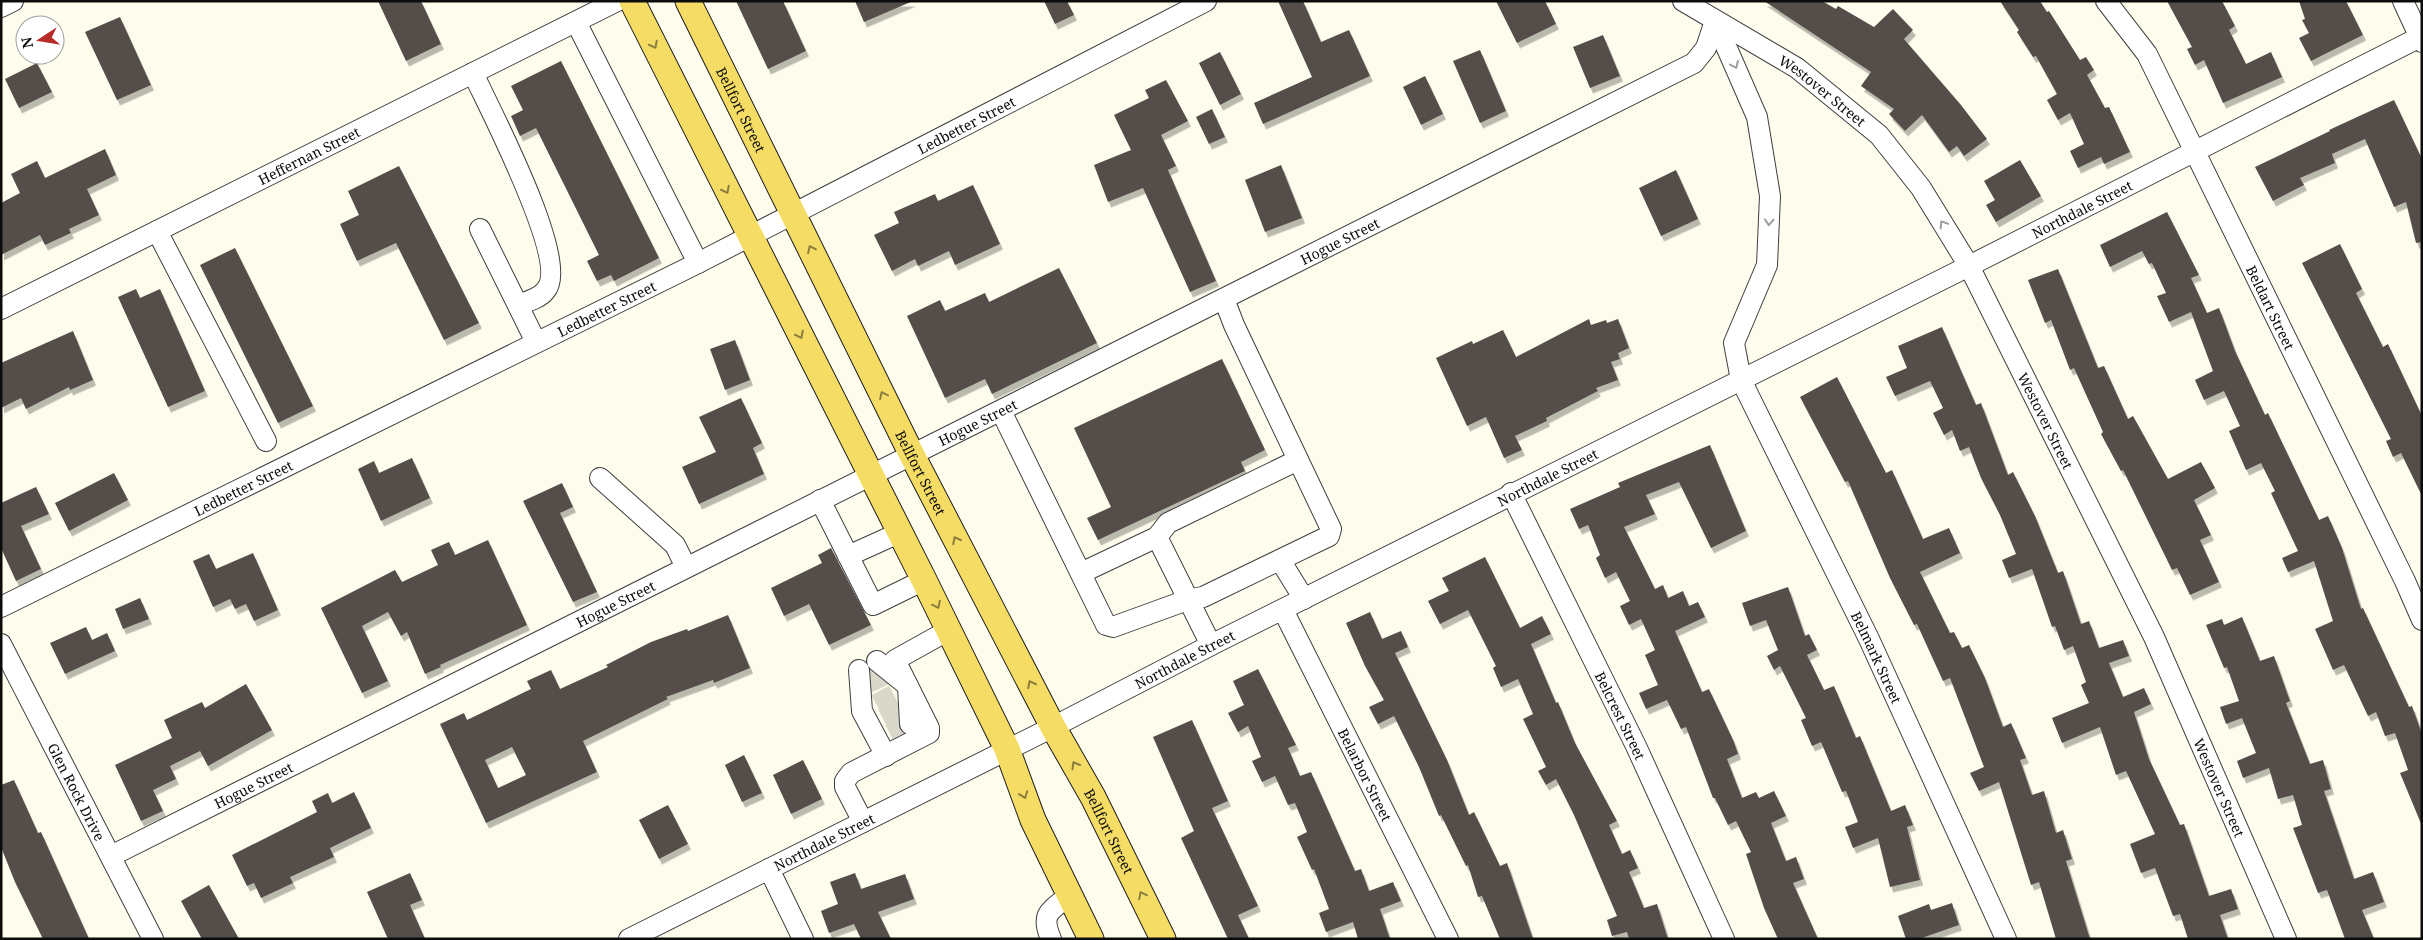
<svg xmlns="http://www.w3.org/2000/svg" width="2423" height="940" font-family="'Noto Serif',serif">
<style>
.building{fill:#544e49;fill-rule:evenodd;filter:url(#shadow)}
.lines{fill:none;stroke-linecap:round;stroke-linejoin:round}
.minor-tunnel{stroke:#dad8ca;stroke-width:20;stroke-dasharray:20 10;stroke-linecap:butt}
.minor-casing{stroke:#3f3f3f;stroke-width:22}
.major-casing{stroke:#1d1d1d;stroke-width:27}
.minor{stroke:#fff;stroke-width:20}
.major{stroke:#f5dc65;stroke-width:25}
.oneway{stroke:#8c7e3d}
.oneway2{stroke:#9e9e9e}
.labels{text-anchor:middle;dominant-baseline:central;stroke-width:5;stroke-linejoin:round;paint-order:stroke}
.street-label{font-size:14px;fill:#0c0c0c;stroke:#fff}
</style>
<defs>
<filter id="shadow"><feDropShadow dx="3" dy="5.5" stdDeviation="0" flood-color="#0004"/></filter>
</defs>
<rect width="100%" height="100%" fill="#fefcec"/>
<g class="building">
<path d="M378,1H421L441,44L406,61Z"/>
<path d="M736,1H783L806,51L768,69Z"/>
<path d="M855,1H913L864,22Z"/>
<path d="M1044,1H1067L1074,15L1055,24Z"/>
<path d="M1278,1H1303L1321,42L1349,30L1370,76L1263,124L1254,103L1312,77Z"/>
<path d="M1496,1H1545L1556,24L1517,43Z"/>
<path d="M1764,1H1822L1836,9L1838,6L1874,27L1893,9L1913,30L1904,39L1961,105L1987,139L1964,156L1957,146L1949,152L1922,115L1905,131L1889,114L1894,109L1861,86L1871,72Z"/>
<path d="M2000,1H2040L2047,12L2049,11L2080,60L2086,57L2094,70L2087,75L2105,108L2109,107L2130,152L2104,164L2101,157L2078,168L2070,151L2084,144L2070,113L2058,120L2047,100L2057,94L2036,56L2033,57L2017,32L2019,30Z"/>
<path d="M2167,1H2222L2235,26L2229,30L2246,64L2271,52L2282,77L2223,103L2204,60L2195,65L2187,49L2192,47Z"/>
<path d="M2299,1H2346L2363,35L2311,61L2299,38L2309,33L2302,20L2305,19Z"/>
<path d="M120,17L151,85L117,100L85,32Z"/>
<path d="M1603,35L1620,76L1590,88L1573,47Z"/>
<path d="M1480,50L1506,111L1480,123L1453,61Z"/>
<path d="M1220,52L1241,94L1220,105L1199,63Z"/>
<path d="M561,61L659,258L614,281L611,275L597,281L587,261L599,255L536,128L520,136L511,116L523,110L511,86Z"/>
<path d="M37,63L52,92L19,108L5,79Z"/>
<path d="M1425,76L1443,114L1421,125L1403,87Z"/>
<path d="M1166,80L1188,121L1161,135L1176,166L1168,170L1216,281L1190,292L1143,188L1108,202L1094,165L1131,150L1114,115L1149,98L1145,90Z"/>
<path d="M2394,100L2422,159V242L2416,243L2406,202L2394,207L2365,139L2332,154L2335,163L2300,178L2304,185L2273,201L2255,167L2330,131L2329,130Z"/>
<path d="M1212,109L1225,137L1209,144L1196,117Z"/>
<path d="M105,149L116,175L87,189L99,215L69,229L71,233L45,245L40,235L1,255V203L20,193L11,174L37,161L45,178Z"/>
<path d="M2020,160L2041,196L1996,222L1986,205L1995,200L1984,181Z"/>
<path d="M1281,165L1302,218L1265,232L1245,180Z"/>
<path d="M399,166L479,323L444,340L396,243L357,261L340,224L359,215L348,191Z"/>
<path d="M1676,170L1698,219L1661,236L1639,188Z"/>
<path d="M973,185L1000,244L955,265L949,251L918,266L915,259L892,271L874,235L899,223L894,212L935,194L938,201Z"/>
<path d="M2167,212L2199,275L2191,278L2207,313L2219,308L2235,351L2265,415L2268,413L2319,520L2328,516L2342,548L2361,609L2363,608L2409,707L2412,706L2422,734V826L2400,773L2408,770L2395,733L2385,736L2376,712L2368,716L2344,665L2333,670L2315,629L2333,621L2314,561L2288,572L2282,558L2298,551L2271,493L2275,491L2261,463L2246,470L2229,431L2240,426L2224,391L2204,400L2195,380L2213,371L2191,312L2169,322L2157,296L2166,293L2152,263L2149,264L2142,251L2110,267L2100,245Z"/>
<path d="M2340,244L2362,289L2356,293L2383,347L2388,344L2422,416V496L2401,453L2393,457L2386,441L2391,439L2302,263Z"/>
<path d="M235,248L313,406L278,423L200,265Z"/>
<path d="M1059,268L1097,343L992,394L985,379L945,398L907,316L940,300L945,311L985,293L989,302Z"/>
<path d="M2058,269L2098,368L2104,366L2128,419L2133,416L2168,479L2201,462L2215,488L2194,500L2211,535L2200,540L2219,582L2190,595L2177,568L2172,570L2123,470L2121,471L2101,434L2103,432L2074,368L2070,370L2051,320L2045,323L2028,280Z"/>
<path d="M136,289L140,298L160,289L205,391L168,407L118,297Z"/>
<path d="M1589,319L1591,325L1606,320L1607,323L1618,319L1629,348L1618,353L1620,359L1611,362L1618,380L1596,388L1598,391L1546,418L1547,421L1515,436L1522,450L1504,458L1486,417L1467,426L1436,358L1472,341L1473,344L1503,330L1516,357Z"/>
<path d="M1942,327L1976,405L1981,403L2008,475L2013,472L2035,516L2058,573L2063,571L2081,624L2089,621L2099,648L2123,640L2129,656L2109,663L2123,697L2144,688L2151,704L2134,712L2149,759L2180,825L2184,824L2209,896L2231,889L2238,909L2220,915L2228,939H2188L2180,914L2173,916L2155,868L2141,873L2130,844L2155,834L2126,771L2116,775L2100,727L2062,743L2052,718L2089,703L2081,685L2086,682L2073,646L2064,650L2055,626L2052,627L2032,569L2009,578L2002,560L2016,554L2000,515L1981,478L1969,447L1960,451L1952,430L1944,435L1933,413L1943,408L1930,381L1895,396L1886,377L1907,368L1898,346Z"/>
<path d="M73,331L93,380L70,390L69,387L26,409L21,398L1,408V363Z"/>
<path d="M735,340L750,380L725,390L710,349Z"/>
<path d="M1222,359L1265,450L1241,462L1245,471L1098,540L1087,518L1111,507L1074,428Z"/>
<path d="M1837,377L1886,473L1892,470L1923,539L1949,528L1960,553L1920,572L1950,633L1954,632L1962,648L1969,645L1985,678L2003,727L2011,723L2026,758L2020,760L2032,795L2044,791L2056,833L2063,830L2072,859L2066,861L2090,939H2056L2039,882L2031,885L1999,782L1979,791L1970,773L1984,767L1950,678L1943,681L1917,624L1914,625L1890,578L1848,481L1845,482L1800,397Z"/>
<path d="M741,398L762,443L753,448L764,474L699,504L682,467L716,452L699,417Z"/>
<path d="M1710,445L1746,531L1711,548L1679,482L1646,495L1655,514L1624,527L1655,589L1663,585L1668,598L1683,591L1689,606L1698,602L1705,617L1675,631L1702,692L1709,689L1734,742L1738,754L1727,759L1742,798L1756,792L1759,798L1774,791L1786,816L1771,823L1786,861L1796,857L1804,879L1793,883L1818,939H1778L1764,908L1746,854L1751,852L1736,821L1728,825L1715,798H1713L1686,727L1681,729L1667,700L1646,709L1639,693L1658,685L1645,655L1655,650L1641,619L1629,625L1620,606L1630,601L1616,572L1605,578L1596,558L1600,555L1588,525L1579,529L1570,509L1620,487L1618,483Z"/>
<path d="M412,458L430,498L381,521L358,469L374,461L379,473Z"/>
<path d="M114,473L128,500L69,531L55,503Z"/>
<path d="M562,483L573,507L560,513L597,592L573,602L523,501Z"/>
<path d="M36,487L49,514L21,526L41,569L16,581L1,548V503Z"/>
<path d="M488,540L527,625L440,665L441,667L425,674L407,632L401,636L388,612L362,626L388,681L362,693L321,608L395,570L402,582L438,565L431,550L449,542L455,555Z"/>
<path d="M831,548L871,625L829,645L809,604L784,616L771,588L822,563L818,555Z"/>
<path d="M253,553L278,610L254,621L246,604L235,609L230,599L213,607L193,561L209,554L216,569Z"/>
<path d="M1485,557L1520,628L1542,616L1551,634L1531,644L1556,703L1558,702L1575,743L1617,821L1609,825L1622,854L1630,850L1638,868L1629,872L1644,908L1657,904L1668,939H1629L1627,932L1612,936L1607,920L1617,916L1574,815L1556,779L1546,785L1538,771L1546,767L1523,719L1533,714L1518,679L1501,687L1493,668L1496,666L1468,610L1440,624L1428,601L1449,591L1442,578Z"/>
<path d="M1788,587L1805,636L1809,634L1817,650L1807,655L1824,690L1834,686L1856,738L1860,736L1891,811L1905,805L1913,825L1907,827L1920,880L1890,887L1878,838L1853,848L1845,827L1858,822L1846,791L1842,792L1821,742L1812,746L1801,720L1806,718L1780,666L1774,670L1767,656L1778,650L1766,620L1750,626L1742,603Z"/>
<path d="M140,598L149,619L123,629L115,609Z"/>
<path d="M1370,612L1382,639L1401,631L1408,647L1395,653L1447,760L1469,815L1474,812L1500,866L1507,863L1533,939H1500L1482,896L1478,897L1468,865L1466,866L1441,815L1439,816L1419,767L1394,716L1378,724L1369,707L1384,700L1365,666L1346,623Z"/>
<path d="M728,615L750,668L714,683L713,680L666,697L668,699L583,741L597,772L486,823L440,724L464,713L467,720L531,689L527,681L551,670L560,689L608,667L606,665L651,642L687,629L688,631ZM512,747L526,775L498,788L485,760Z"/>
<path d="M2242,617L2260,661L2274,656L2290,701L2286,703L2310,764L2323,760L2331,789L2324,791L2354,879L2373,872L2384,902L2362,910L2374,939H2345L2327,890L2318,893L2293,828L2302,825L2293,795L2278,799L2269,768L2243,778L2237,761L2256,753L2242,718L2226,724L2220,707L2239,701L2227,667L2224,668L2206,625L2222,619L2224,625Z"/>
<path d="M86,627L92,640L107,633L115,651L65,674L50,643Z"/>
<path d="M1258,669L1296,745L1288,748L1300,776L1311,772L1355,871L1361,869L1369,891L1393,882L1401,901L1380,909L1390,939H1358L1353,922L1326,932L1319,913L1329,909L1314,869L1312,870L1297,837L1307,832L1295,803L1288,805L1275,776L1262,782L1252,761L1261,757L1248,726L1238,732L1228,713L1244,705L1233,681Z"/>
<path d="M246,684L272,730L208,766L200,751L170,766L176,779L153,790L163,811L141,821L115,765L172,738L164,720L202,702L205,708Z"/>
<path d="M1192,720L1228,801L1212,808L1258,906L1238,915L1249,939H1228L1181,838L1194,831L1153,737Z"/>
<path d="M744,755L762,793L742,802L725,765Z"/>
<path d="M803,760L822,799L791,814L773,775Z"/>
<path d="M14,780L38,833L41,832L89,939H43L15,882L1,847V785Z"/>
<path d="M354,792L371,828L330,848L334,857L290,877L293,883L261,898L254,883L247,886L232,855L317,812L312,801L328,793L332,803Z"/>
<path d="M668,805L688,844L659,859L639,820Z"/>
<path d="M410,873L422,900L410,905L425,939H388L367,892Z"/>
<path d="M855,873L861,889L905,874L914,899L878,912L891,939H861L854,924L829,933L821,911L838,904L830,882Z"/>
<path d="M209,885L239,939H202L181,901Z"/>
<path d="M1952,903L1959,925L1919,939H1906L1898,916L1929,904L1931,910Z"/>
</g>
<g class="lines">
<g class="minor-tunnel">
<path d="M866,684L885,675"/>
<path d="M876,704L895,694"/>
<path d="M883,719L901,710"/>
<path d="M890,734L910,724"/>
</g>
<defs>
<g id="minor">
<path id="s1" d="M1683,1L1797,68L1879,135L1921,188L1969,266L2154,637L2286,939"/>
<path id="s2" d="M2106,1L2147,54L2405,581L2422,620"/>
<path d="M2403,1L2422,42"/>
<path d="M1,7L13,1"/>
<path id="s3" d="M1715,21L1757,117L1770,196L1767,265L1734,343L1741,380L1869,639L2006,939"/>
<path d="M576,22L698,263"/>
<path d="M473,73C488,106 572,264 545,291C540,298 526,302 518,305"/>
<path d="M480,229L536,342"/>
<path d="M157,231L266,441"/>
<path id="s4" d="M1,309L617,1"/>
<path d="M1001,411L1106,625L1113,627L1190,599L1203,597L1329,536L1331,529L1234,325L1224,299"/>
<path d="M600,478L675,545L686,567"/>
<path id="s5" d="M1511,493L1636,746L1724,939"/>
<path d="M820,500L873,605L924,580"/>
<path d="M1157,537L1211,645"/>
<path d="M848,556L901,532"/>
<path d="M1280,560L1304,599"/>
<path d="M1081,573L1157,537L1168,523L1298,460"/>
<path id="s6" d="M1,607L698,263L1206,1"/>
<path id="s7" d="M1283,610L1448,939"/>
<path id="s8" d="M1,644L153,939"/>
<path d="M877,661L908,686L910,724"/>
<path d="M859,670L862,711L886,756"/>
<path d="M863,822L845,787V781L851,773L929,733V728L895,660L949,630"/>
<path id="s9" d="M111,856L1694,63L1706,48L1715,21"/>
<path d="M769,869L803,939"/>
<path id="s10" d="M629,939L1053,727L1217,642L1969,266L2422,36"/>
<path d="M1051,939C1040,913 1050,911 1070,895"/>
</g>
<g id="major">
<path d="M632,1L924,580L1007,749L1033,820L1091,939"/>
<path id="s11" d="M688,1L912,455L1053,727L1093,797L1163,939"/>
</g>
</defs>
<use href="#minor" class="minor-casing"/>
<use href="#major" class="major-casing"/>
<use href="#minor" class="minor"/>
<use href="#major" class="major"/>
</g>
<defs><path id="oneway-chevron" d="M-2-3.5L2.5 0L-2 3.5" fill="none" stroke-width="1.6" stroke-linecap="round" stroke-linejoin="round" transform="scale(1.25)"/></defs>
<g class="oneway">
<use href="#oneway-chevron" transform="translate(654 45) rotate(63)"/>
<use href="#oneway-chevron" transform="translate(726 190) rotate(63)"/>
<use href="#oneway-chevron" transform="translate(811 249) rotate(-116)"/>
<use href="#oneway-chevron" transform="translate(800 335) rotate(63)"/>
<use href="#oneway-chevron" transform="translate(883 395) rotate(-116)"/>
<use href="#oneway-chevron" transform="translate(956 540) rotate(-117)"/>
<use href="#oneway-chevron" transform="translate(937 605) rotate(64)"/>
<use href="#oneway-chevron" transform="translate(1031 684) rotate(-117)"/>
<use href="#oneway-chevron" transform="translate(1075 765) rotate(-120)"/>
<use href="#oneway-chevron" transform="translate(1024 795) rotate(70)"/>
<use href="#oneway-chevron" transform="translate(1142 895) rotate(-116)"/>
</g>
<g class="oneway2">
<use href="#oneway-chevron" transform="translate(1735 65) rotate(65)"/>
<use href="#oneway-chevron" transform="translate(1769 222) rotate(93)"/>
<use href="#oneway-chevron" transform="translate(1943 224) rotate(-122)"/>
</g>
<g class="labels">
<g class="street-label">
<text stroke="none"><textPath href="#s1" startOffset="166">Westover Street</textPath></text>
<text stroke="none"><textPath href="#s11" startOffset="121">Bellfort Street</textPath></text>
<text stroke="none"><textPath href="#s6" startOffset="1079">Ledbetter Street</textPath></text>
<text stroke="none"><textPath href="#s4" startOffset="344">Heffernan Street</textPath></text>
<text stroke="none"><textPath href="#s10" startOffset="1626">Northdale Street</textPath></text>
<text stroke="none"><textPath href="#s9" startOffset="1374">Hogue Street</textPath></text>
<text stroke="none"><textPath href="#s2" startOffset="349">Beldart Street</textPath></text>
<text stroke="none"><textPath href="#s6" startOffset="675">Ledbetter Street</textPath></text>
<text stroke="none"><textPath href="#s1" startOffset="570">Westover Street</textPath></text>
<text stroke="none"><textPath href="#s9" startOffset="969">Hogue Street</textPath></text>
<text stroke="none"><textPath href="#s11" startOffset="526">Bellfort Street</textPath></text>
<text stroke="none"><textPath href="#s10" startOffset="1028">Northdale Street</textPath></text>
<text stroke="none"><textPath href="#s6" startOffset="270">Ledbetter Street</textPath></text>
<text stroke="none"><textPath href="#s9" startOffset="564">Hogue Street</textPath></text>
<text stroke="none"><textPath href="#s3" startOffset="685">Belmark Street</textPath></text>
<text stroke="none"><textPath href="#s10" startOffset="622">Northdale Street</textPath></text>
<text stroke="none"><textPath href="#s5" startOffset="248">Belcrest Street</textPath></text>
<text stroke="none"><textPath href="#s7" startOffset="184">Belarbor Street</textPath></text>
<text stroke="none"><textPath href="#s9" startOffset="159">Hogue Street</textPath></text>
<text stroke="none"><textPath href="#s1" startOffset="976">Westover Street</textPath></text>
<text stroke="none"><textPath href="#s8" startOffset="166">Glen Rock Drive</textPath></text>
<text stroke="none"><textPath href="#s11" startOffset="931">Bellfort Street</textPath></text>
<text stroke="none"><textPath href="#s10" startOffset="218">Northdale Street</textPath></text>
</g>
</g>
<rect width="2423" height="940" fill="none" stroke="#0c0c0c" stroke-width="5"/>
<g transform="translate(40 40) rotate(258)"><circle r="24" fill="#ffffff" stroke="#9e9e9e"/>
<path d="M0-4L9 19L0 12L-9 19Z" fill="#b82c28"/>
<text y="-8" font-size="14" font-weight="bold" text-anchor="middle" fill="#0c0c0c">N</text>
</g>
</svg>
